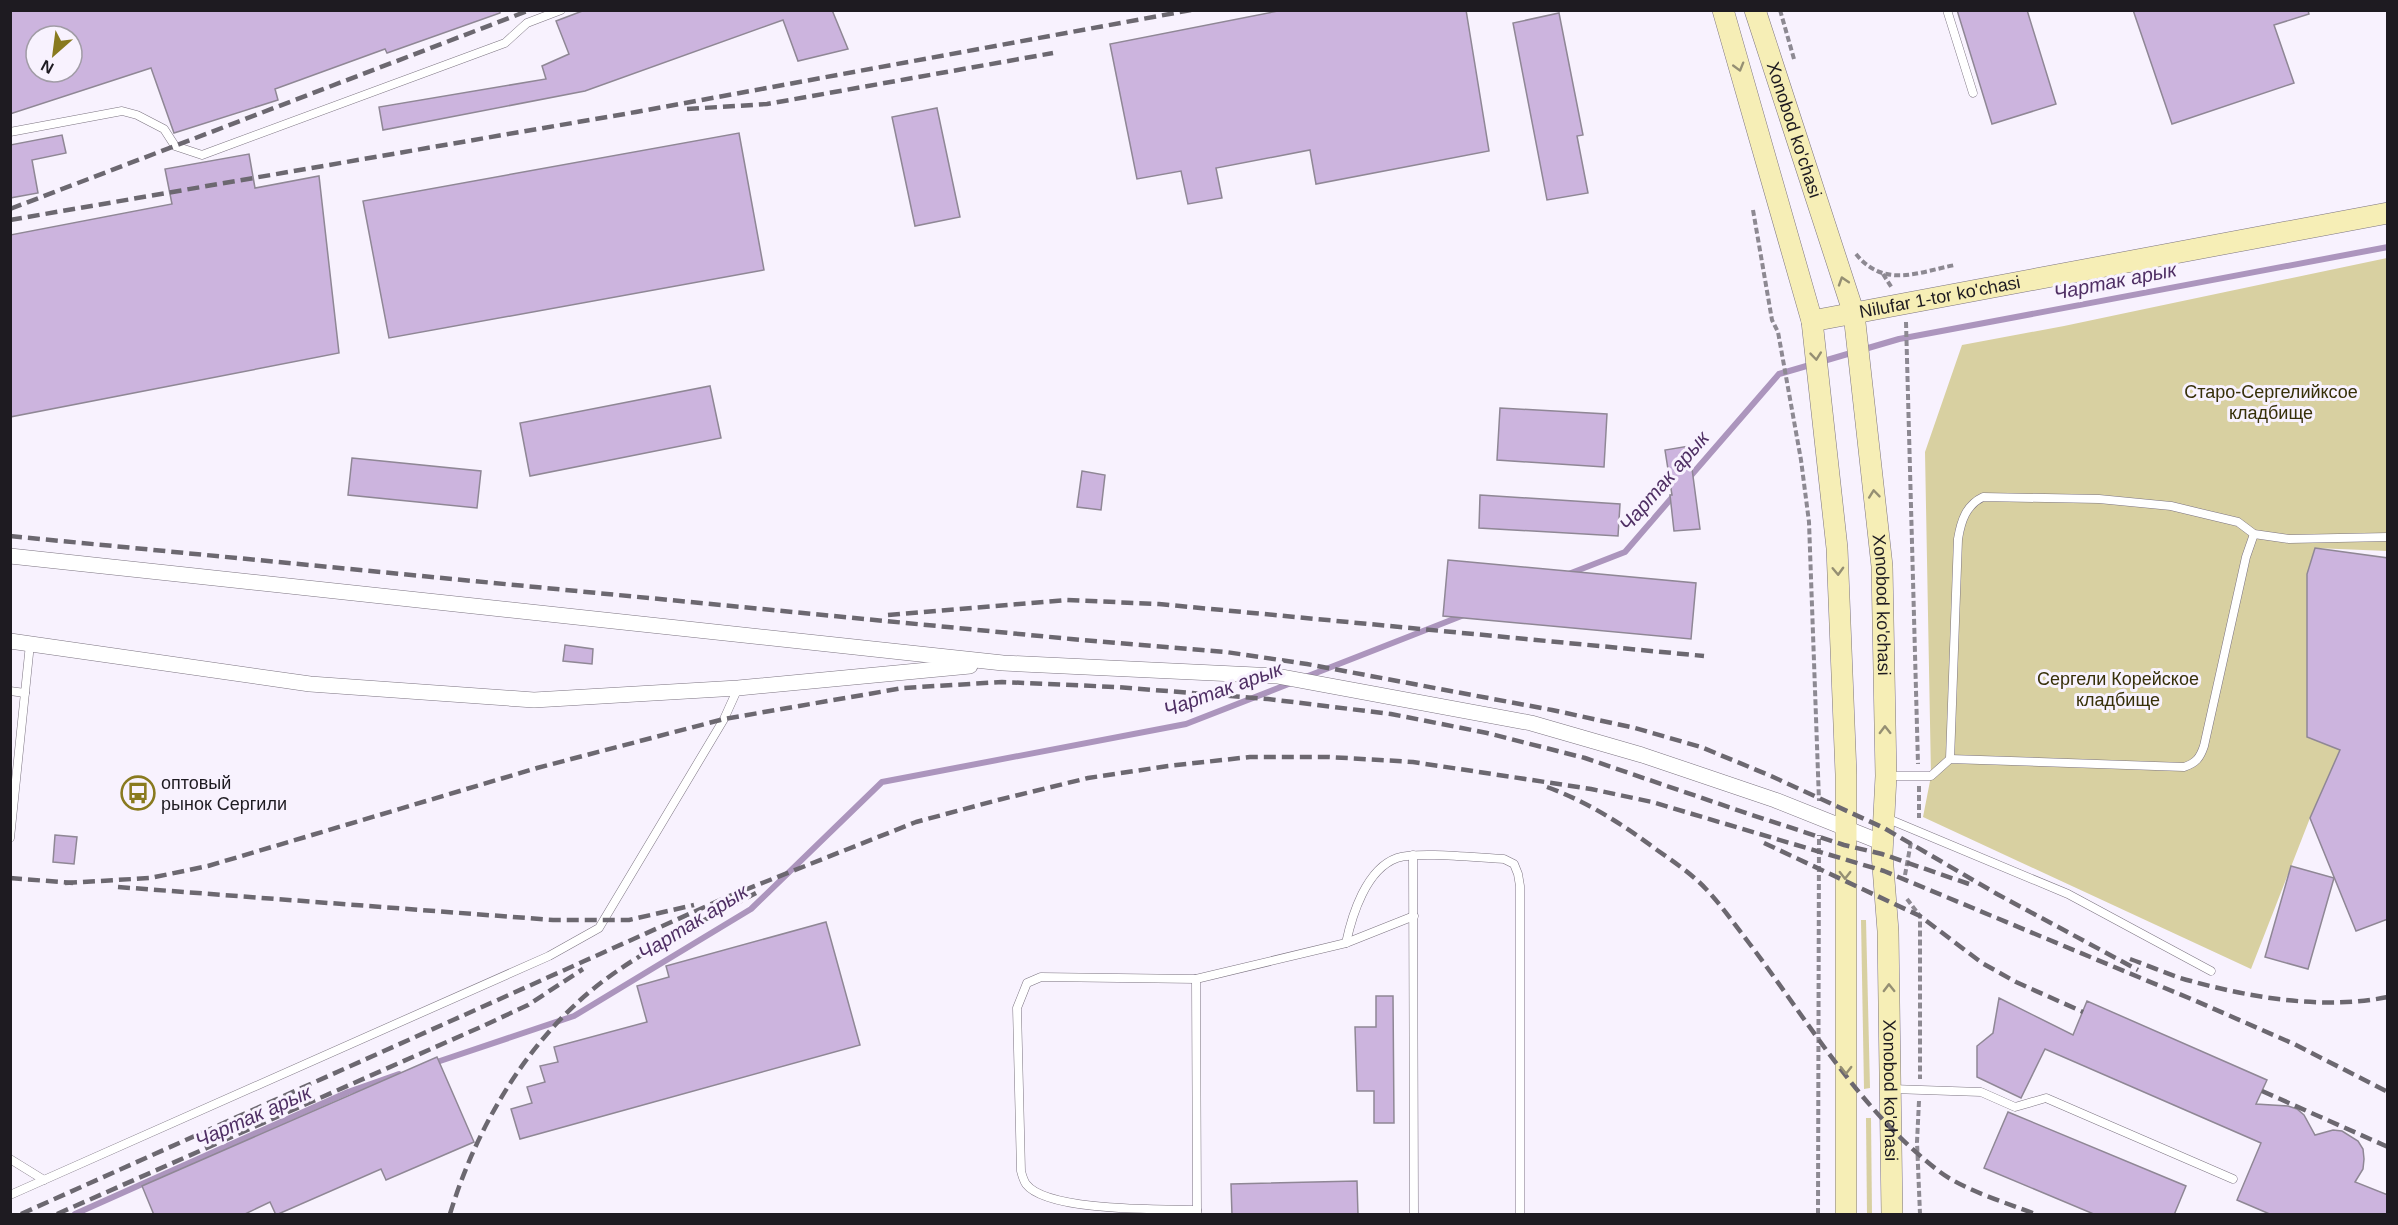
<svg xmlns="http://www.w3.org/2000/svg" width="2398" height="1225" font-family="Arial,sans-serif">
<style>
.green{fill:#d8d0a1}
.lines{fill:none;stroke-linecap:round;stroke-linejoin:round}
.stream{stroke:#ac95bd;stroke-width:6}
.building{fill:#ccb4de;stroke:#8f8795;stroke-width:1.5;fill-rule:evenodd}
.lane-casing{stroke:#7c7481;stroke-width:9}
.street-casing{stroke:#7c7481;stroke-width:16}
.secondary-casing{stroke:#7c7481;stroke-width:22}
.path{stroke:#8d8992;stroke-width:4;stroke-dasharray:6 3;stroke-linecap:butt}
.lane{stroke:#fff;stroke-width:8}
.street{stroke:#fff;stroke-width:15}
.secondary{stroke:#f6eeb6;stroke-width:21}
.rail{stroke:#6c6870;stroke-width:4.5;stroke-dasharray:12 6;stroke-linecap:butt}
.oneway{stroke:#958f73}
.labels{text-anchor:middle;dominant-baseline:central;stroke-width:6;stroke-linejoin:round;paint-order:stroke}
.street-label{font-size:18px;fill:#1e1b21;stroke:#f8f2fe}
.park-label{font-size:18px;fill:#373009;stroke:#f8f2fe}
.poi-label{font-size:18px;fill:#1e1b21;stroke:#f8f2fe;text-anchor:start}
.water-label{font-size:20px;font-style:italic;fill:#4f2f64;stroke:#f8f2fe}
</style>
<rect width="100%" height="100%" fill="#f8f2fe"/>
<g class="green">
<path d="M2387,258V551L2315,548L2307,574V736L2340,750L2310,818L2251,969L1923,817L1931,776L1925,452L1962,345L2064,326Z"/>
<path d="M1861,920H1866L1870,1088L1864,1089Z"/>
<path d="M1866,1118H1871L1872,1214H1867Z"/>
</g>
<g class="lines">
<g class="stream">
<path d="M1688,479L1779,374L1899,339L2388,247"/>
<path d="M1566,575L1625,552L1675,494"/>
<path d="M1303,678L1464,615"/>
<path d="M431,1064L574,1016L751,909L882,782L1186,724L1291,683"/>
<path d="M75,1214L348,1092L399,1074"/>
</g>
</g>
<g class="building">
<path d="M10,10H500V13L387,53L385,49L275,89L278,100L174,133L151,68L10,114ZM36,36H72V72H36Z"/>
<path d="M585,10H832L848,49L798,61L783,20L585,91L383,130L379,107L546,79L542,66L569,54L556,21Z"/>
<path d="M1283,10H1466L1489,151L1316,184L1310,150L1216,168L1222,198L1188,204L1181,171L1137,179L1110,44Z"/>
<path d="M1957,10H2027L2056,104L1992,124Z"/>
<path d="M2133,10H2308L2309,14L2274,25L2294,83L2172,124Z"/>
<path d="M1559,13L1583,135L1577,136L1588,193L1547,200L1513,23Z"/>
<path d="M937,108L960,217L915,226L892,117Z"/>
<path d="M739,133L764,270L389,338L363,201Z"/>
<path d="M62,135L66,153L32,160L38,193L10,198V145Z"/>
<path d="M249,154L255,188L319,176L339,353L10,417V235L172,204L165,169Z"/>
<path d="M710,386L721,438L530,476L520,423Z"/>
<path d="M1500,408L1607,414L1604,467L1497,460Z"/>
<path d="M1689,446L1700,529L1674,531L1670,495H1672L1665,450Z"/>
<path d="M352,458L481,471L477,508L348,495Z"/>
<path d="M1082,471L1105,475L1101,510L1077,507Z"/>
<path d="M1480,495L1620,504L1618,536L1479,528Z"/>
<path d="M2315,548L2388,558V919L2356,931L2310,818L2340,750L2307,737V574Z"/>
<path d="M1448,560L1696,583L1691,639L1443,616Z"/>
<path d="M565,645L593,649L592,664L563,661Z"/>
<path d="M55,835L77,837L74,864L53,862Z"/>
<path d="M2291,866L2334,878L2308,969L2265,957Z"/>
<path d="M826,922L860,1045L520,1139L511,1109L532,1103L527,1087L545,1082L540,1066L558,1062L554,1047L647,1022L637,986L669,977L666,966Z"/>
<path d="M1376,996H1393L1394,1123H1374V1091H1357L1355,1027H1376Z"/>
<path d="M1999,998L2073,1035L2087,1001L2267,1080L2256,1104L2288,1106L2297,1109L2304,1115L2315,1135L2333,1130L2342,1131L2358,1141L2363,1149L2364,1159L2363,1169L2355,1182L2388,1195V1215H2272L2237,1200L2261,1143L2045,1049L2021,1098L1977,1077V1046L1993,1033Z"/>
<path d="M437,1057L474,1142L386,1180L381,1169L276,1215L270,1202L243,1215H154L142,1186Z"/>
<path d="M2008,1112L2186,1186L2174,1215H2096L1984,1168Z"/>
<path d="M1357,1181L1358,1214L1232,1215L1231,1184Z"/>
</g>
<g class="lines">
<defs>
<g id="lane">
<path d="M1947,10L1973,93"/>
<path d="M10,132L122,111L137,115L164,129L175,146L202,155L505,43L527,23L561,10"/>
<path d="M10,691L25,693"/>
<path d="M1950,759L1958,539C1961,521 1966,505 1983,497L2099,499L2171,506L2238,522L2254,534L2289,539L2388,537"/>
<path d="M1887,776H1931L1950,759L2184,767C2196,763 2200,758 2204,746L2246,557L2254,534"/>
<path d="M1886,818L2068,894L2211,971"/>
<path d="M10,838L30,644"/>
<path d="M1413,855L1414,1214"/>
<path d="M1346,943C1352,915 1366,869 1397,858C1418,851 1479,858 1504,859L1514,864L1518,874L1520,886V1214"/>
<path d="M1196,979L1041,977L1027,983L1017,1008L1021,1171C1022,1175 1024,1181 1026,1184C1047,1212 1163,1209 1197,1210"/>
<path d="M1892,1089L1981,1092L2015,1107L2046,1098L2233,1179"/>
<path d="M10,1159L44,1180"/>
<path d="M10,1195L549,956L599,928L724,719L738,688"/>
<path d="M1197,1213L1196,979L1346,943L1414,916"/>
</g>
<g id="street">
<path d="M10,556L1003,663L1277,676L1531,723L1642,755L1775,800L1883,843"/>
<path d="M10,641L310,684L534,700L738,688L970,666"/>
</g>
<g id="secondary">
<path d="M1723,10L1812,321L1837,548L1846,774V1214"/>
<path id="s1" d="M1755,10L1854,314L1882,566L1886,776L1882,854L1888,931L1892,1214"/>
<path id="s2" d="M1812,321L2388,213"/>
</g>
</defs>
<use href="#lane" class="lane-casing"/>
<use href="#street" class="street-casing"/>
<use href="#secondary" class="secondary-casing"/>
<g class="path">
<path d="M1780,10L1794,59"/>
<path d="M1753,210L1772,320L1778,332L1801,460L1809,522L1819,801"/>
<path d="M1856,254C1884,289 1919,272 1955,265"/>
<path d="M1883,274L1892,288"/>
<path d="M1906,322L1918,764"/>
<path d="M1919,786V818"/>
<path d="M1905,875L1911,842"/>
<path d="M1907,899L1920,916V1079"/>
<path d="M1919,1101L1917,1142L1920,1214"/>
<path d="M1818,1214L1819,835"/>
</g>
<use href="#lane" class="lane"/>
<use href="#street" class="street"/>
<use href="#secondary" class="secondary"/>
<g class="rail">
<path d="M687,109L767,104L1053,53"/>
<path d="M10,209L530,10"/>
<path d="M10,220L636,112L1191,10"/>
<path d="M10,536L1071,639L1226,652L1307,664L1552,710L1635,728L1701,747L1771,776L1884,828L1997,894L2138,970"/>
<path d="M888,615L1066,600L1159,604L1704,656"/>
<path d="M1547,787C1588,802 1622,824 1657,850C1674,862 1692,874 1706,889C1722,906 1735,925 1749,943C1809,1022 1860,1111 1940,1172C1964,1190 2007,1203 2035,1214"/>
<path d="M1764,843L1920,916L1982,963L2016,982L2083,1012"/>
<path d="M10,878L73,883"/>
<path d="M65,883L150,878L208,866L537,768L724,719L903,688L1002,682L1116,687L1268,699L1391,714L1487,733L1585,758L1749,814L1844,845L1882,854L1969,884"/>
<path d="M118,887L553,920H629L694,905"/>
<path d="M2130,959C2150,966 2171,976 2191,981C2253,998 2324,1010 2388,997"/>
<path d="M2262,1091L2388,1147"/>
<path d="M21,1214L727,897L916,822L998,800L1088,778L1168,766L1250,757H1329L1413,762L1591,789L1652,802L1884,871L2196,1001L2294,1044L2388,1092"/>
<path d="M57,1214L483,1026L528,1005L583,969"/>
<path d="M450,1214C477,1125 530,1035 606,979C652,945 705,920 756,893"/>
</g>
</g>
<defs><path id="oneway-chevron" d="M-2-3.5L2.5 0L-2 3.5" fill="none" stroke-width="1.6" stroke-linecap="round" stroke-linejoin="round" transform="scale(1.5)"/></defs>
<g class="oneway">
<use href="#oneway-chevron" transform="translate(1739 67) rotate(74)"/>
<use href="#oneway-chevron" transform="translate(1843 281) rotate(-108)"/>
<use href="#oneway-chevron" transform="translate(1816 356) rotate(84)"/>
<use href="#oneway-chevron" transform="translate(1874 494) rotate(-96)"/>
<use href="#oneway-chevron" transform="translate(1838 571) rotate(88)"/>
<use href="#oneway-chevron" transform="translate(1885 730) rotate(-91)"/>
<use href="#oneway-chevron" transform="translate(1845 875) rotate(90)"/>
<use href="#oneway-chevron" transform="translate(1889 988) rotate(-91)"/>
<use href="#oneway-chevron" transform="translate(1846 1070) rotate(90)"/>
</g>
<defs>
<symbol id="bus-ring" viewBox="-11 -11 22 22"><circle r="9.5" fill="#f8f2fe" stroke="#897a1f" stroke-width="1.5"/><path d="M-5-6H5V4H4V6H2V4H-2V6H-4V4H-5ZM-3.5-4V0h7V-4ZM-3.5 1.2v1.5H-2V1.2ZM2 1.2v1.5H3.5V1.2Z" fill="#897a1f"/></symbol>
</defs>
<g fill-rule="evenodd">
<use href="#bus-ring" x="119" y="774" width="38" height="38"/>
</g>
<g class="labels">
<g class="street-label">
<text stroke="none"><textPath href="#s1" startOffset="126">Xonobod ko'chasi</textPath></text>
<text stroke="none"><textPath href="#s2" startOffset="130">Nilufar 1-tor ko'chasi</textPath></text>
<text stroke="none"><textPath href="#s1" startOffset="612">Xonobod ko'chasi</textPath></text>
<text stroke="none"><textPath href="#s1" startOffset="1098">Xonobod ko'chasi</textPath></text>
</g>
<g class="park-label">
<text x="2271" y="392">Старо-Сергелийксое<tspan x="2271" dy="21">кладбище</tspan></text>
<text x="2118" y="679">Сергели Корейское<tspan x="2118" dy="21">кладбище</tspan></text>
</g>
<g class="poi-label">
<text x="161" y="783">оптовый<tspan x="161" dy="21">рынок Сергили</tspan></text>
</g>
<g class="water-label">
<text transform="translate(2115 281) rotate(-11)">Чартак арык</text>
<text transform="translate(1664 481) rotate(-49)">Чартак арык</text>
<text transform="translate(1223 689) rotate(-20)">Чартак арык</text>
<text transform="translate(693 922) rotate(-32)">Чартак арык</text>
<text transform="translate(253 1116) rotate(-24)">Чартак арык</text>
</g>
</g>
<rect width="2398" height="1225" fill="none" stroke="#1e1b21" stroke-width="24"/>
<g transform="translate(54 54) rotate(208)"><circle r="28" fill="#f8f2fe" stroke="#a19ca6" stroke-width="1.5"/>
<path d="M0-4.5L10 22L0 15L-10 22Z" fill="#897a1f"/>
<text y="-9" font-size="16" font-weight="bold" text-anchor="middle" fill="#1e1b21">N</text>
</g>
</svg>
